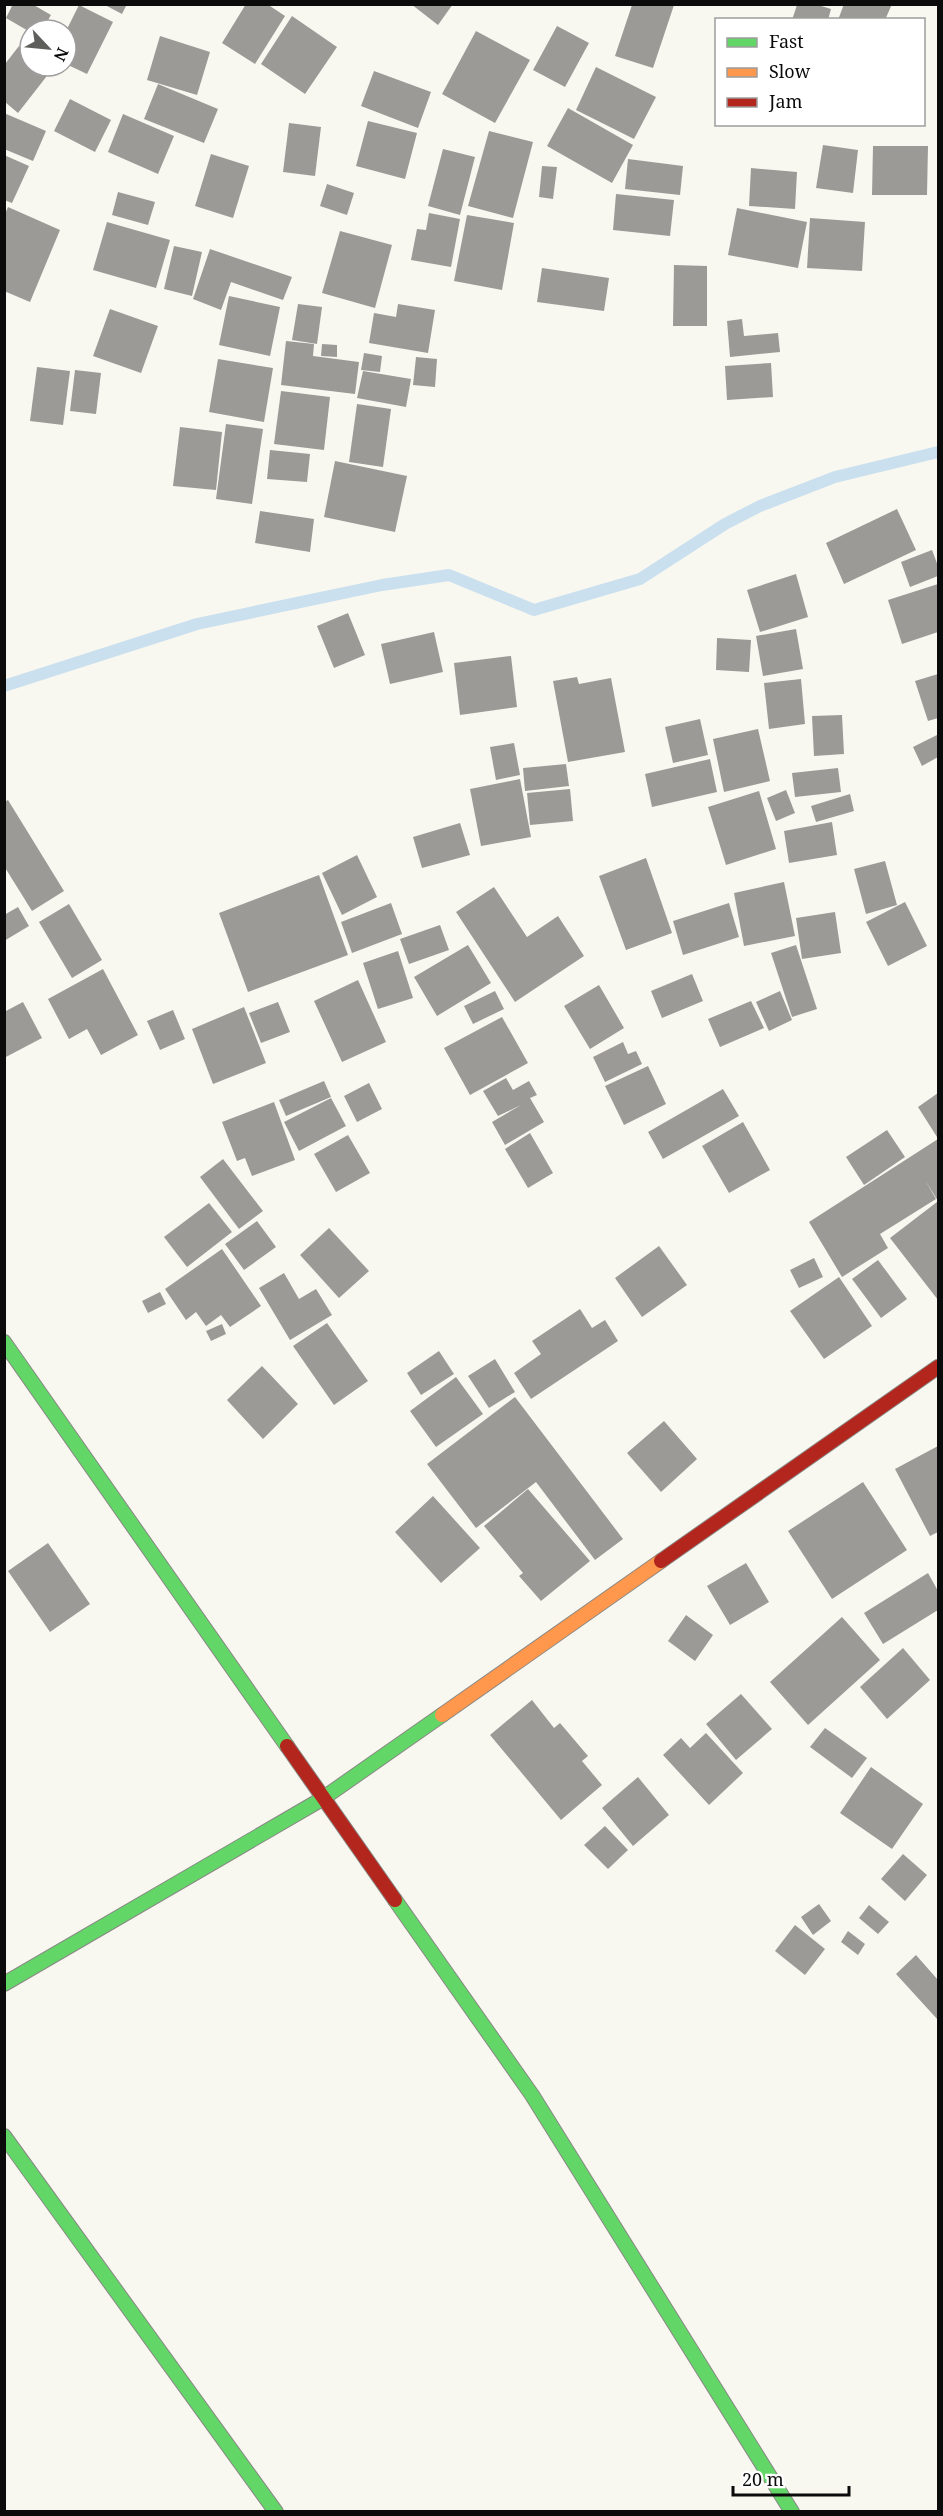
<svg xmlns="http://www.w3.org/2000/svg" width="943" height="2516" font-family="'Noto Serif',serif">
<style>
.lines{fill:none;stroke-linecap:round;stroke-linejoin:round}
.stream{stroke:#cbe0ef;stroke-width:12}
.building{fill:#9c9a96}
.fast-casing{stroke:#898885;stroke-width:16}
.slow-casing{stroke:#898885;stroke-width:16}
.jam-casing{stroke:#898885;stroke-width:16}
.fast{stroke:#63d668;stroke-width:14}
.slow{stroke:#ff974d;stroke-width:14}
.jam{stroke:#b3261e;stroke-width:14}
</style>
<rect width="100%" height="100%" fill="#f9f8f0"/>
<g class="lines">
<path class="stream" d="M4,686L197,624L382,585L449,575L534,610L640,579L725,524L760,506L835,477L938,452"/>
</g>
<g class="building">
<path d="M13,4H32L51,15L42,30L30,32L6,18Z"/>
<path d="M103,4H127L122,14Z"/>
<path d="M246,4H267L285,16L255,64L222,43Z"/>
<path d="M411,4H453L438,25Z"/>
<path d="M844,4H892L885,20H838Z"/>
<path d="M79,5L113,22L87,74L66,64V31Z"/>
<path d="M632,5H674L653,68L615,56Z"/>
<path d="M797,5H818L831,9L828,20H792Z"/>
<path d="M292,16L337,47L305,94L261,64Z"/>
<path d="M557,26L589,43L565,87L533,70Z"/>
<path d="M476,31L530,60L495,123L442,94Z"/>
<path d="M160,36L210,52L197,95L147,80Z"/>
<path d="M19,46L30,56V66H43L50,72L18,113L5,102V64Z"/>
<path d="M596,67L656,97L634,139L576,110Z"/>
<path d="M374,71L431,92L418,128L361,106Z"/>
<path d="M158,84L218,109L204,143L144,119Z"/>
<path d="M70,99L111,120L95,152L54,131Z"/>
<path d="M568,108L633,145L612,183L547,146Z"/>
<path d="M4,113L46,131L33,161L4,149Z"/>
<path d="M123,114L174,136L158,174L108,152Z"/>
<path d="M368,121L417,133L405,179L356,166Z"/>
<path d="M289,123L321,127L315,176L283,172Z"/>
<path d="M489,131L533,142L513,218L468,206Z"/>
<path d="M823,145L858,150L853,193L816,188Z"/>
<path d="M873,146H928L927,195H872Z"/>
<path d="M443,149L475,157L460,215L428,206Z"/>
<path d="M211,154L249,166L233,218L195,206Z"/>
<path d="M4,155L29,166L12,203L4,200Z"/>
<path d="M628,159L683,166L680,195L625,189Z"/>
<path d="M542,166L557,167L553,199L539,197Z"/>
<path d="M751,168L797,172L795,209L749,206Z"/>
<path d="M327,184L354,193L347,215L320,206Z"/>
<path d="M118,192L155,202L148,225L112,215Z"/>
<path d="M616,194L674,200L670,236L613,230Z"/>
<path d="M8,207L60,230L30,302L4,291V216Z"/>
<path d="M737,208L807,222L798,268L728,255Z"/>
<path d="M429,213L460,219L451,267L411,260L417,229L426,230Z"/>
<path d="M467,215L514,223L502,290L454,281Z"/>
<path d="M810,218L865,222L862,271L807,268Z"/>
<path d="M107,222L170,240L156,288L93,270Z"/>
<path d="M340,231L392,245L375,308L322,293Z"/>
<path d="M174,246L202,252L192,296L164,289Z"/>
<path d="M210,249L292,277L283,300L231,282L221,310L193,299Z"/>
<path d="M674,265L707,266V326H673Z"/>
<path d="M542,268L609,278L604,311L537,302Z"/>
<path d="M229,296L280,307L270,356L219,345Z"/>
<path d="M298,304L322,307L317,344L292,340Z"/>
<path d="M398,304L435,310L428,353L369,343L374,313L396,317Z"/>
<path d="M110,309L158,326L141,373L93,356Z"/>
<path d="M742,319L744,336L778,333L780,352L730,357L727,321Z"/>
<path d="M286,341L314,344L313,356L359,362L355,394L281,385Z"/>
<path d="M322,344L337,345V357L321,356Z"/>
<path d="M364,353L382,356L380,372L361,370Z"/>
<path d="M416,357L437,359L435,387L413,385Z"/>
<path d="M218,359L273,368L264,422L209,412Z"/>
<path d="M771,363L773,397L727,400L725,366Z"/>
<path d="M37,367L70,371L63,425L30,421Z"/>
<path d="M75,370L101,373L96,414L70,411Z"/>
<path d="M363,371L411,379L406,407L357,398Z"/>
<path d="M281,391L330,397L324,450L274,444Z"/>
<path d="M357,404L391,409L383,467L349,462Z"/>
<path d="M226,424L263,429L252,504L216,499Z"/>
<path d="M180,427L222,432L216,490L173,486Z"/>
<path d="M270,450L310,454L307,482L267,479Z"/>
<path d="M335,461L407,476L395,532L324,517Z"/>
<path d="M897,509L916,550L844,584L826,543Z"/>
<path d="M260,511L314,519L310,552L255,543Z"/>
<path d="M932,550L938,566V576L910,587L901,562Z"/>
<path d="M796,574L808,617L760,632L747,590Z"/>
<path d="M938,584V632L902,644L888,600Z"/>
<path d="M348,613L365,655L334,668L317,626Z"/>
<path d="M796,629L803,669L763,676L756,636Z"/>
<path d="M434,632L443,672L390,684L381,644Z"/>
<path d="M717,638L751,640L749,672L716,670Z"/>
<path d="M511,656L517,707L460,715L454,663Z"/>
<path d="M938,674V718L928,721L915,681Z"/>
<path d="M577,677L579,684L611,678L625,752L568,762L553,681Z"/>
<path d="M801,679L805,724L769,729L764,683Z"/>
<path d="M842,715L844,754L814,756L812,716Z"/>
<path d="M700,719L708,755L673,763L665,727Z"/>
<path d="M758,729L770,781L724,792L713,739Z"/>
<path d="M937,735L938,757L922,766L913,747Z"/>
<path d="M514,743L520,775L496,780L490,747Z"/>
<path d="M710,759L717,792L652,807L645,774Z"/>
<path d="M566,764L569,786L525,791L523,768Z"/>
<path d="M838,768L841,792L795,797L792,773Z"/>
<path d="M520,779L531,837L481,846L470,789Z"/>
<path d="M570,789L573,821L530,825L527,793Z"/>
<path d="M786,790L795,813L776,821L767,798Z"/>
<path d="M759,791L776,849L726,865L708,807Z"/>
<path d="M850,794L854,811L816,822L811,806Z"/>
<path d="M8,800L64,891L32,911L4,866V802Z"/>
<path d="M832,822L837,855L789,863L784,831Z"/>
<path d="M460,823L470,855L422,868L413,837Z"/>
<path d="M357,855L377,897L342,915L322,873Z"/>
<path d="M646,858L672,933L626,950L599,876Z"/>
<path d="M885,861L897,905L866,914L854,869Z"/>
<path d="M319,875L348,955L248,992L219,913Z"/>
<path d="M784,882L795,936L744,946L734,893Z"/>
<path d="M494,887L527,937L558,916L584,956L515,1002L456,912Z"/>
<path d="M905,902L927,946L888,966L866,922Z"/>
<path d="M391,903L402,934L352,953L341,922Z"/>
<path d="M729,903L739,937L683,955L673,921Z"/>
<path d="M69,904L102,960L72,978L39,922Z"/>
<path d="M18,907L29,926L4,941V915Z"/>
<path d="M835,912L841,953L802,959L796,918Z"/>
<path d="M440,925L449,950L409,964L400,939Z"/>
<path d="M468,945L491,983L437,1016L414,977Z"/>
<path d="M796,945L817,1009L792,1017L771,953Z"/>
<path d="M398,951L413,998L378,1009L363,963Z"/>
<path d="M103,969L138,1035L101,1055L87,1029L69,1039L48,999Z"/>
<path d="M692,974L703,1001L662,1018L651,991Z"/>
<path d="M358,980L386,1042L342,1062L314,1001Z"/>
<path d="M599,985L624,1028L590,1049L564,1006Z"/>
<path d="M495,991L504,1009L473,1024L464,1006Z"/>
<path d="M780,991L792,1020L769,1031L756,1002Z"/>
<path d="M751,1001L764,1028L720,1047L708,1019Z"/>
<path d="M23,1002L42,1038L4,1058V1012Z"/>
<path d="M278,1002L290,1032L261,1043L249,1013Z"/>
<path d="M244,1007L266,1063L213,1084L192,1029Z"/>
<path d="M173,1010L185,1039L160,1050L147,1021Z"/>
<path d="M502,1017L528,1063L470,1095L444,1048Z"/>
<path d="M623,1042L628,1054L636,1051L642,1064L605,1082L593,1057Z"/>
<path d="M648,1066L666,1104L624,1125L605,1086Z"/>
<path d="M506,1078L513,1090L529,1081L537,1095L530,1098L544,1122L505,1145L492,1122L521,1105L498,1116L483,1091Z"/>
<path d="M324,1081L331,1097L286,1116L279,1100Z"/>
<path d="M369,1083L382,1109L357,1122L344,1096Z"/>
<path d="M723,1089L739,1116L663,1159L648,1132Z"/>
<path d="M938,1093V1136L937,1137L918,1107Z"/>
<path d="M331,1098L346,1126L299,1151L284,1122Z"/>
<path d="M274,1102L295,1160L252,1176L245,1158L237,1161L222,1122Z"/>
<path d="M743,1122L770,1170L729,1193L702,1146Z"/>
<path d="M887,1130L905,1157L864,1185L846,1157Z"/>
<path d="M530,1133L553,1173L528,1188L505,1149Z"/>
<path d="M348,1135L370,1173L336,1192L314,1154Z"/>
<path d="M938,1139V1201L925,1180L936,1199L880,1234L888,1248L842,1277L809,1222Z"/>
<path d="M223,1159L263,1211L239,1229L200,1177Z"/>
<path d="M937,1202L938,1204V1300L890,1238Z"/>
<path d="M209,1203L232,1232L187,1267L164,1237Z"/>
<path d="M257,1221L276,1247L244,1270L225,1244Z"/>
<path d="M329,1228L369,1271L339,1298L300,1255Z"/>
<path d="M659,1246L687,1285L642,1317L615,1278Z"/>
<path d="M222,1249L261,1306L230,1327L221,1315L206,1326L196,1312L186,1320L165,1289Z"/>
<path d="M814,1258L823,1277L799,1288L790,1270Z"/>
<path d="M878,1260L907,1299L881,1318L852,1279Z"/>
<path d="M284,1273L299,1299L316,1289L332,1315L290,1340L259,1288Z"/>
<path d="M839,1277L872,1326L824,1359L790,1311Z"/>
<path d="M160,1292L166,1304L148,1313L142,1301Z"/>
<path d="M580,1309L592,1328L605,1320L618,1341L531,1399L514,1373L541,1354L532,1341Z"/>
<path d="M327,1323L368,1381L334,1405L293,1346Z"/>
<path d="M222,1324L226,1334L211,1341L206,1331Z"/>
<path d="M439,1351L454,1374L421,1395L407,1373Z"/>
<path d="M495,1359L515,1392L489,1408L468,1376Z"/>
<path d="M262,1366L298,1404L263,1439L227,1400Z"/>
<path d="M456,1377L483,1414L436,1447L410,1411Z"/>
<path d="M515,1397L623,1539L595,1560L536,1482L476,1528L427,1464Z"/>
<path d="M664,1421L697,1459L661,1492L627,1453Z"/>
<path d="M938,1446V1532L930,1536L895,1469Z"/>
<path d="M863,1482L907,1550L832,1599L788,1531Z"/>
<path d="M528,1489L590,1561L541,1601L519,1576L523,1573L484,1526Z"/>
<path d="M433,1496L480,1548L441,1583L395,1532Z"/>
<path d="M48,1543L90,1604L50,1632L8,1571Z"/>
<path d="M746,1563L769,1602L730,1625L707,1586Z"/>
<path d="M928,1573L938,1591V1610L883,1644L864,1613Z"/>
<path d="M686,1615L713,1635L695,1661L668,1641Z"/>
<path d="M842,1617L880,1660L808,1725L770,1682Z"/>
<path d="M903,1648L930,1680L887,1719L860,1687Z"/>
<path d="M741,1694L772,1729L736,1760L706,1724Z"/>
<path d="M532,1700L554,1728L560,1723L588,1756L582,1761L602,1785L561,1820L490,1735Z"/>
<path d="M825,1728L867,1758L852,1778L810,1747Z"/>
<path d="M706,1733L743,1773L709,1805L663,1755L681,1738L690,1748Z"/>
<path d="M871,1767L923,1804L892,1849L840,1813Z"/>
<path d="M638,1777L669,1815L633,1846L602,1808Z"/>
<path d="M605,1826L628,1850L608,1869L584,1845Z"/>
<path d="M903,1854L927,1875L905,1901L881,1879Z"/>
<path d="M819,1904L831,1921L813,1935L801,1917Z"/>
<path d="M869,1905L889,1922L878,1934L859,1918Z"/>
<path d="M795,1925L825,1949L805,1975L775,1951Z"/>
<path d="M848,1931L865,1944L858,1955L841,1942Z"/>
<path d="M916,1955L938,1980V2020L896,1974Z"/>
</g>
<g class="lines">
<defs>
<g id="fast">
<path d="M4,1342L287,1746"/>
<path d="M395,1900L532,2095L792,2512"/>
<path d="M4,1984L322,1799L442,1715"/>
<path d="M4,2136L276,2512"/>
</g>
<path id="slow" d="M442,1715L661,1561"/>
<g id="jam">
<path d="M661,1561L938,1367"/>
<path d="M287,1746L395,1900"/>
</g>
</defs>
<use href="#fast" class="fast-casing"/>
<use href="#slow" class="slow-casing"/>
<use href="#jam" class="jam-casing"/>
<use href="#fast" class="fast"/>
<use href="#slow" class="slow"/>
<use href="#jam" class="jam"/>
</g>
<rect width="943" height="2516" fill="none" stroke="#0b0b0b" stroke-width="12"/>
<rect x="715" y="18" width="210" height="108" fill="#ffffff" stroke="#9d9d9d" stroke-width="1.5"/>
<rect x="727" y="38" width="30" height="9" fill="#63d668" stroke="#9d9d9d" stroke-width="1.5"/>
<text x="769" y="48" font-size="18" fill="#0b0b0b">Fast</text>
<rect x="727" y="68" width="30" height="9" fill="#ff974d" stroke="#9d9d9d" stroke-width="1.5"/>
<text x="769" y="78" font-size="18" fill="#0b0b0b">Slow</text>
<rect x="727" y="98" width="30" height="9" fill="#b3261e" stroke="#9d9d9d" stroke-width="1.5"/>
<text x="769" y="108" font-size="18" fill="#0b0b0b">Jam</text>
<g transform="translate(48 48) rotate(116)"><circle r="28" fill="#ffffff" stroke="#9d9d9d" stroke-width="1.5"/>
<path d="M0-4.5L10 22L0 15L-10 22Z" fill="#5e5e5b"/>
<text y="-9" font-size="16" font-weight="bold" text-anchor="middle" fill="#0b0b0b">N</text>
</g>
<path d="M733 2486v9h116v-9" fill="none" stroke="#0b0b0b" stroke-width="3"/>
<text x="742" y="2486" font-size="18" fill="#0b0b0b" stroke="#ffffff" stroke-width="4.5" paint-order="stroke">20 m</text>
</svg>
